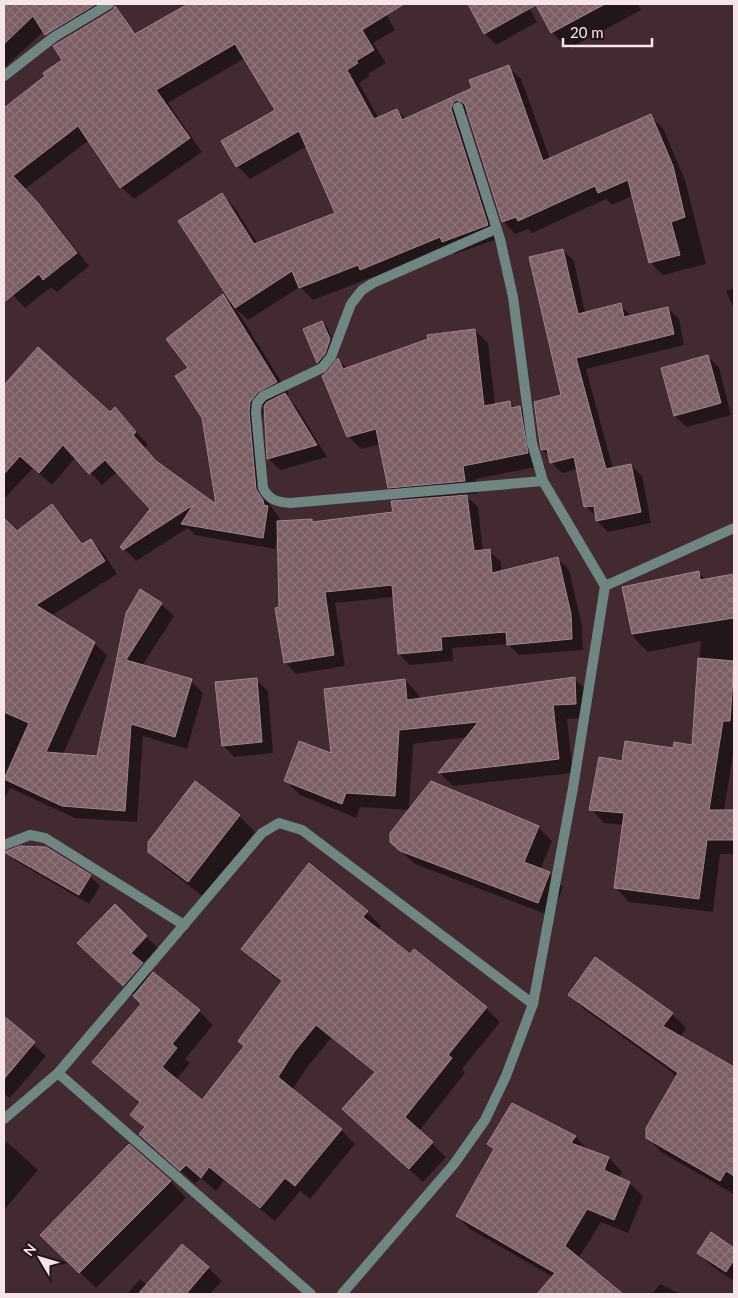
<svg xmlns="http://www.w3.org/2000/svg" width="738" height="1298" font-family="Lato,sans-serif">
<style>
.shadow{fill:#0007;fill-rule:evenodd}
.building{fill:url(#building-cross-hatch);stroke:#a2838a}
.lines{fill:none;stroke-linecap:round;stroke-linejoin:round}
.street{stroke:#6f8683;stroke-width:10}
</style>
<defs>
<pattern id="building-cross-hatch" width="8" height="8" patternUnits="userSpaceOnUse" patternTransform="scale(1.25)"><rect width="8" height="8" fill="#7b5e64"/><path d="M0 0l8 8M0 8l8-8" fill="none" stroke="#8e757a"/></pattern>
</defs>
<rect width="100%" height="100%" fill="#432a30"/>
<g class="shadow">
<path d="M4,4H99L55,40L45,30L4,68Z"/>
<path d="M191,4H380L395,30L373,43L386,63L368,74L370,76L359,83L379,119L397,110L406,119L473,89L508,67L521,79L550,159L650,116L663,128L685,180L706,264L663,275L650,262L634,195L612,205L606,199L532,233L528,229L515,234L503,221L468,113L465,115L500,238L455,254L451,250L373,282L370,278L313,300L300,287L248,320L236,309L289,394L285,396L296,406L327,457L280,470L268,458L265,410L262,414L261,425L268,502L280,519L279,523L312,520L314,523L394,513L403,501L389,487L380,444L361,449L348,436L338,360L347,368L475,330L488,343L495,405L509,402L515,408L520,407L533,420L540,466L476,479L477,493L465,495L478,507L483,551H489L501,562V572L558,559L569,570L582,626L583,650L519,655L508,644L452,648L453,661L410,665L399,654L394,597L335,603L345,666L296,674L285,662L281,609L278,537H277L275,549L195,535L188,528L136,561L122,547L152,509L118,471L102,485L76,457L52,485L33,468L4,499V392L11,383L110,414L115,409L148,445L144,448L159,465L218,507L203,418L190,368L223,296L235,306L221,194L234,207L258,244L337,214L307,146L250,179L237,166L223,141L277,110L245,58L168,103L202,152L134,199L121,187L89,140L25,189L50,217L89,266L57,292L51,287L25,308L4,285V109L123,19L137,34ZM198,500L199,502L159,528V525Z"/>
<path d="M469,4H527L537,22L496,45L485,33Z"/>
<path d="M537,4H637L641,10L568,49L552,32Z"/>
<path d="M563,250L574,261L585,313L620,305L632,316L668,308L679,319L684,345L586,369L613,469L631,465L642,476L651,523L608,532L597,521V517L585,506L578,469L562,473L551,462L550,457L542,450L562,395Z"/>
<path d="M734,288V309L726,291Z"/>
<path d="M322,323L328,328L335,346L323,367L318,362L304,330Z"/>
<path d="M707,356L719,367L731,415L687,427L675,416L662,369Z"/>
<path d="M52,506L64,518L84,545L91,540L103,553L117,574L51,616L94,643L107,655L63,754L98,757L141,591L161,604L174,616L142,666L191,681L203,693L187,749L143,736L137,822L75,818L10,788L4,799V519L17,533Z"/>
<path d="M698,573L706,580L734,576V747L724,811H734V854H720L713,912L629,902L616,888L624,825L604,823L591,809L623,763L674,749L693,746L701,641L648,652L634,638L624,588Z"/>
<path d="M574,678L589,693L590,718L567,719L573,773L453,786L440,773L468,737L413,744L409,810L360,807L356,818L300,795L285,780L333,755L405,680L419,695V699Z"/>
<path d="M256,680L268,691L273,753L234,757L223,745Z"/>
<path d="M239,816L255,832L205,898L166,868L149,851Z"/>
<path d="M538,827L552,841L540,870L549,873L563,887L551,916L415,864L391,842Z"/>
<path d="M7,852L90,876L100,886L89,904L16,861Z"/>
<path d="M115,906L158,948L142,964L152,974L199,1011L213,1025L185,1059L190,1063L176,1080L202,1102L245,1046L282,983L257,963L243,948L367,912L381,926L378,930L410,956L486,1008L500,1022L462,1069L465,1073L419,1131L446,1157L423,1182L343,1109L375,1073L331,1038L308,1066L292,1090L341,1130L355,1144L310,1199L300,1191L275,1221L224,1180L216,1191L201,1178L195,1184L140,1134L146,1129L131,1115L140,1103L94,1062L143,1004L90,954Z"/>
<path d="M569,995L672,1014L686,1028L680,1037L734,1069V1112L730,1120L734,1123V1194L661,1152L647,1137L677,1076L584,1009Z"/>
<path d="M4,1018L46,1056L10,1098L5,1094L4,1096Z"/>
<path d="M513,1105L576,1137L589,1151L609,1158L622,1172L619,1178L629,1183L643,1196L628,1233L601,1222L578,1259L621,1294H539L553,1277L470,1229L457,1216L495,1150L488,1144Z"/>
<path d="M7,1142L38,1170L4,1210V1145Z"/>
<path d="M170,1181L186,1198L96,1288L42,1235Z"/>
<path d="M712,1234L734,1249V1281L713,1267L699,1253Z"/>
<path d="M208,1268L222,1281L210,1294H127L140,1279L147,1285Z"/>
<path d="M660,1284L681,1294H652Z"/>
</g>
<g class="building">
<path d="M4,4H96L45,35L33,16L4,44Z"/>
<path d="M188,4H404L362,30L374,50L356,61L358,63L347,70L374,119L397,109L402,120L472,88L469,80L509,65L543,161L651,114L673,166L685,217L671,222L680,255L649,263L628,180L598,193L595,186L518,221L516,217L502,222L465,105L462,102L456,100L453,103L451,109L488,225L442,242L440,237L360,270L358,265L299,288L292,271L235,308L178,221L222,193L254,244L335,213L299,131L236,167L221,141L275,110L235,44L156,90L190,138L120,188L78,126L13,176L38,203L77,253L43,280L39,274L4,302V108L45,76L43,73L62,60L53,46L113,10L115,6L135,34Z"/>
<path d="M468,4H605L551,33L536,5L484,34Z"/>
<path d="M563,249L578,314L621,303L624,317L668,307L674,334L576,358L606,469L631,464L641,512L596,521L594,506L584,507L574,457L550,463L547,449L541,450L534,402L561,395L529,257Z"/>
<path d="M223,294L277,382L258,392L250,402L249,412L256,489L263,500L264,505L268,506L263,538L181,524L193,505L123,550L120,547L150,509L105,460L89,474L63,445L39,473L20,456L4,474V385L38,347L110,412L115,407L136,432L133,435L156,461L216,504L202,418L175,376L188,368L166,339Z"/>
<path d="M322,321L330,339L325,354L317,363L303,329Z"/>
<path d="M475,329L484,406L510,401L511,408L520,406L528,453L463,466L465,481L388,488L376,429L347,437L322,376L327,372L338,358L343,369L428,339L427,335Z"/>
<path d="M708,355L721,403L674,416L661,368Z"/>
<path d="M285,393L317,445L267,459L264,406L267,402Z"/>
<path d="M467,495L474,551L490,549L492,573L558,557L571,614L572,639L507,645L506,632L441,637L442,650L398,654L392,585L325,592L334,655L284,663L275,608L279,607L277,521L312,519V522L393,512L391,501Z"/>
<path d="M52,504L82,544L91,539L105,561L36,605L95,642L46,752L97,756L126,613L140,589L162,603L126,660L192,679L175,737L131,724L125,811L62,806L4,779L29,723L4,712V518L17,531Z"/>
<path d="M699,571L700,580L734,574V618L632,634L622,587Z"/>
<path d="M698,658L734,661L730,721H723L709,810H734V840H707L699,899L614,888L624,813L589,810L599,757L622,761L625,741L673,748L674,742L692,745Z"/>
<path d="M575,677L576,704L553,705L559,759L438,773L478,722L399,730L395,796L346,793L342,804L284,781L299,741L331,753L324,689L405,679L407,700Z"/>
<path d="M257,678L262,742L222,746L215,682Z"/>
<path d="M195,781L240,815L188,882L148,852V842Z"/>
<path d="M431,781L539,826L524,862L550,872L538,903L400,851L390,842V833Z"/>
<path d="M20,846L46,847L91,875L79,895L4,852Z"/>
<path d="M309,863L368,911L363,917L410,954L414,949L487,1007L448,1055L452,1058L405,1117L433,1142L409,1169L342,1109L375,1072L316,1025L294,1052L278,1077L342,1129L295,1186L285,1178L260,1208L209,1167L201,1178L186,1165L180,1171L139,1134L145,1127L130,1115L140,1102L92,1062L141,1004L133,996L153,972L200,1010L172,1044L177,1048L162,1067L202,1100L244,1046L238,1041L282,981L241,949Z"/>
<path d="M115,904L147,936L131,953L143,963L123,986L77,943Z"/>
<path d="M595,957L673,1013L663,1026L734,1067V1176L726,1171L720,1181L646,1138V1128L678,1073L568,995Z"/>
<path d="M4,1016L35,1042L4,1079Z"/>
<path d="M512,1103L576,1136L571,1143L609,1157L604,1170L630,1182L614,1220L587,1209L565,1246L623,1294H537L555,1273L456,1216L494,1149L487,1144Z"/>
<path d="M129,1144L171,1181L79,1273L40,1235Z"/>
<path d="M711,1232L734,1248V1260L726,1272L697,1253Z"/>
<path d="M182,1244L209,1267L186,1294H138Z"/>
</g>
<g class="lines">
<g class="street">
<path d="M4,76L54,37L109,4"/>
<path d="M496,229L373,283L362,290L351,304L331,357L322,368L263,396L257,403L256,413L263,488C269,500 277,502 290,503L543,481"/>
<path d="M605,586L734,528"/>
<path d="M4,845L30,835L45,838L184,925"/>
<path d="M58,1073L311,1294"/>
<path d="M4,1119L58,1073L262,833L279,823L302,830L533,1004"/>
<path d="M342,1294L454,1164L485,1120L506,1076L533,1004L573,788L605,586L543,481L532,443L513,297L500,239L458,107"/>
</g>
</g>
<rect width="738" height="1298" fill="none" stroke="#f6e4e8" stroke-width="10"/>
<g transform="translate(40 1258) rotate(308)" stroke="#221619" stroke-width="4" paint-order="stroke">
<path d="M0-4L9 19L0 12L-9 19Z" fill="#f6e4e8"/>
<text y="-8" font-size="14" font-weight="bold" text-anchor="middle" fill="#f6e4e8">N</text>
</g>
<path d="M563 38v8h89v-8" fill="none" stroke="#f6e4e8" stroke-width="2.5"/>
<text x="570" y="38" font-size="15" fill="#f6e4e8" stroke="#221619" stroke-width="4" paint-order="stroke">20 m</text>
</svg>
